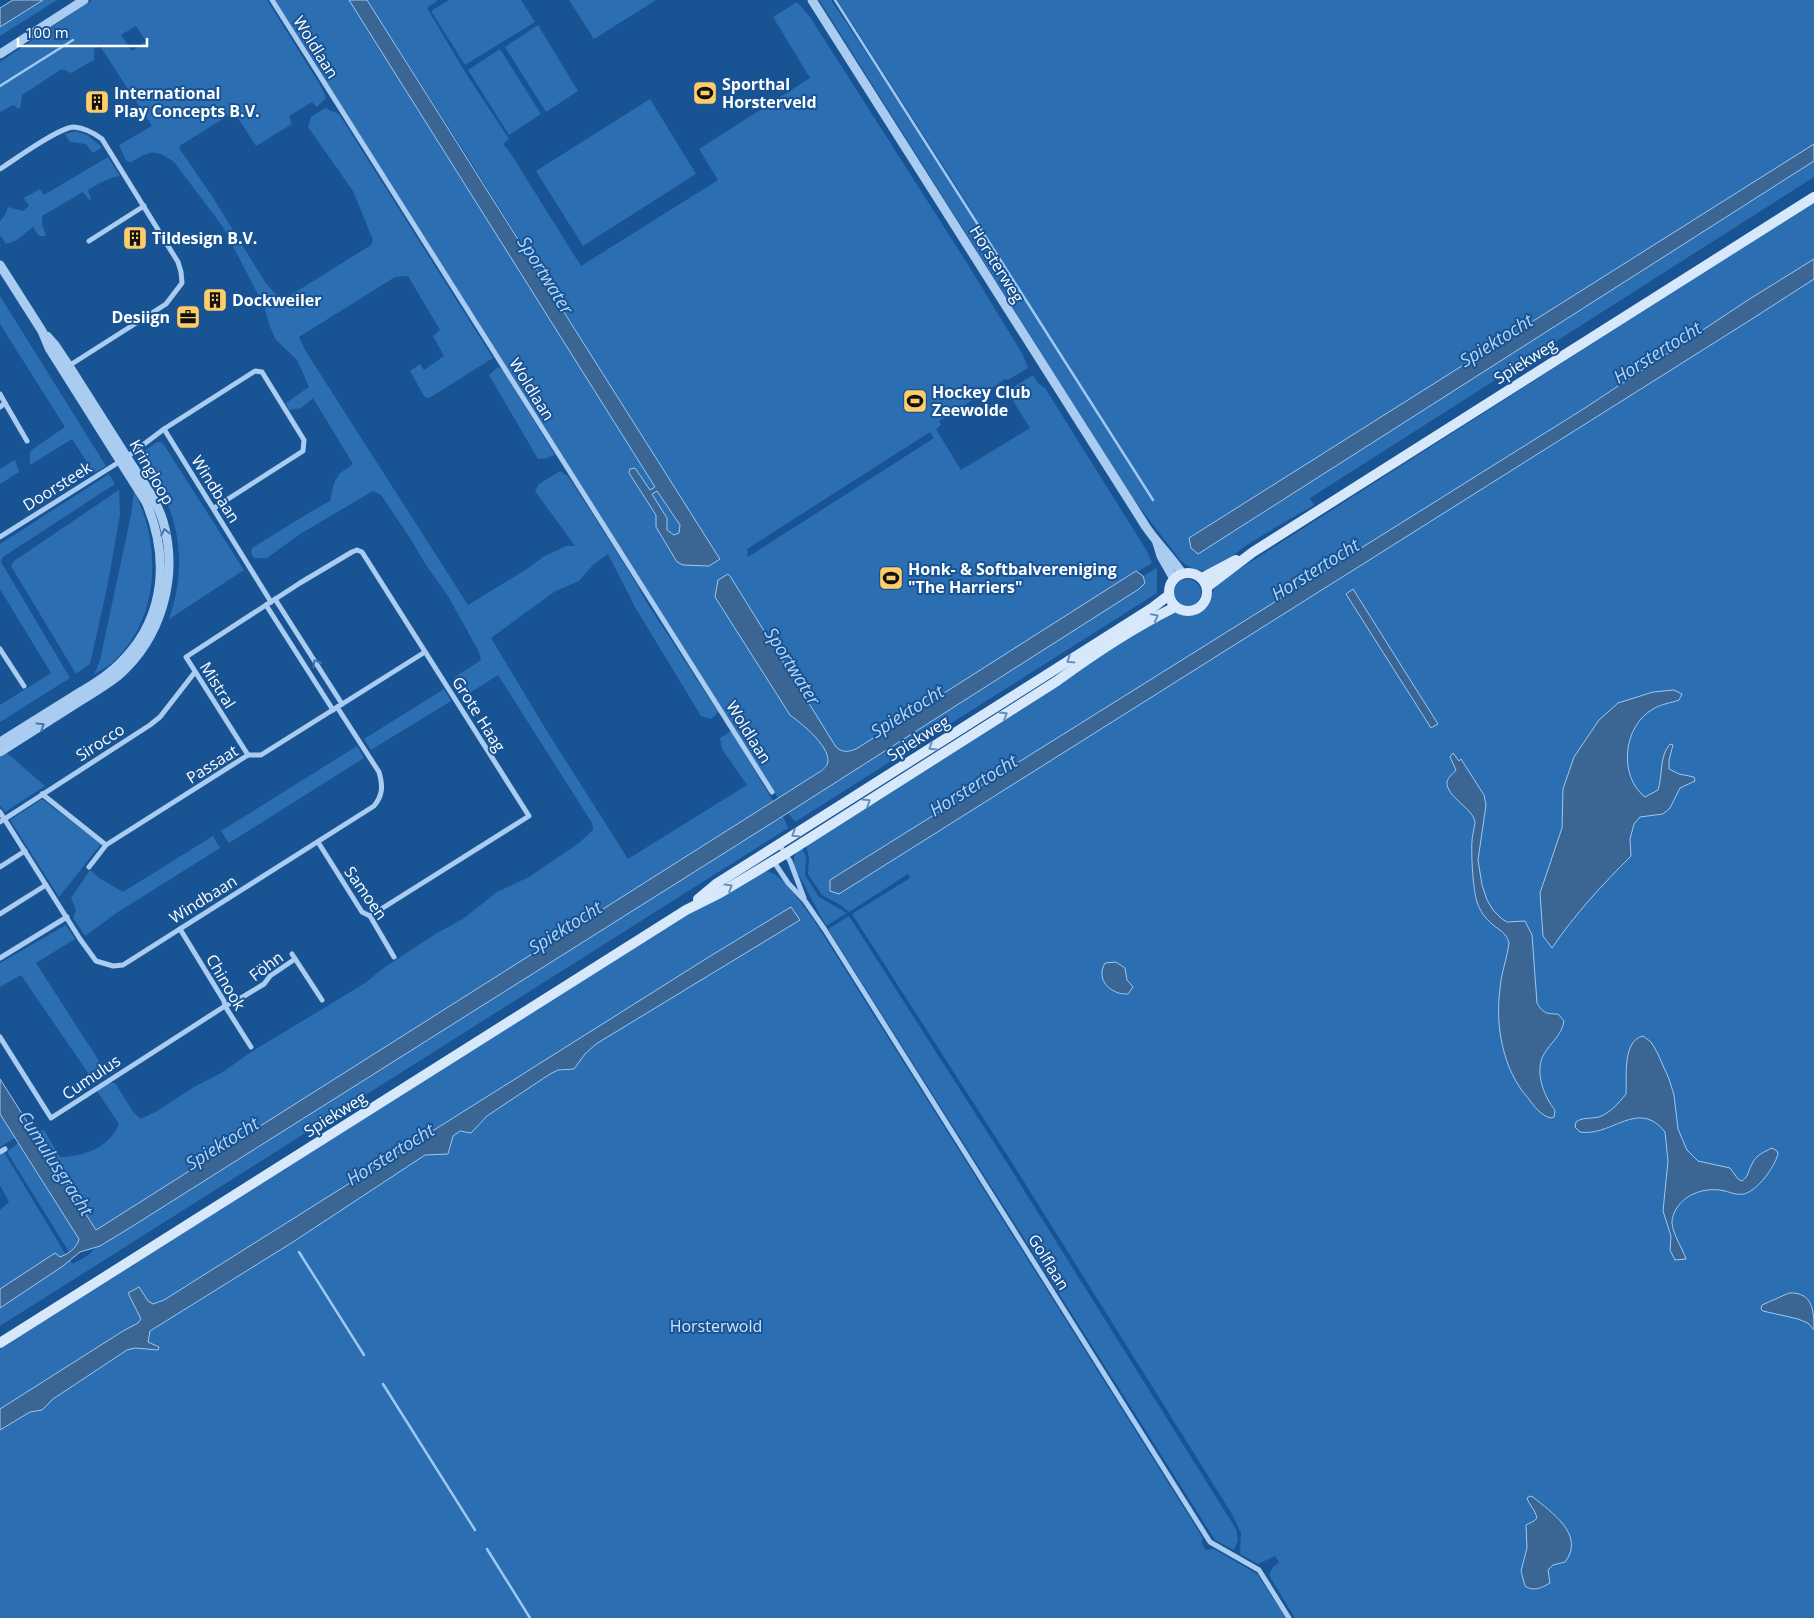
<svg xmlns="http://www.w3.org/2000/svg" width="1814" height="1618" font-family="'Open Sans',sans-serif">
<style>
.green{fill:#2c6eb2;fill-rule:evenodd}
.water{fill:#3b6694;stroke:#9cc8f2;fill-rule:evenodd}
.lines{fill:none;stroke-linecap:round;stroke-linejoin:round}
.stream{stroke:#9cc8f2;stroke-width:2.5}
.minor{stroke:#a9ccf0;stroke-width:5}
.tertiary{stroke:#a9ccf0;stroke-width:9}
.secondary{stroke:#d7e8fb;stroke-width:10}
.oneway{stroke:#4477b0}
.oneway2{stroke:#648fbd}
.labels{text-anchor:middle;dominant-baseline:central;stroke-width:4;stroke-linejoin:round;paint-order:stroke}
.street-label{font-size:16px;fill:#fff;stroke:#185394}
.poi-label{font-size:16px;font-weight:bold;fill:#fff;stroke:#185394;text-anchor:start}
.park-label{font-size:16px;fill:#d0e5fb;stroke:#185394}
.water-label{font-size:18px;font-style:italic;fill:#b5d6f7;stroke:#185394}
</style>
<rect width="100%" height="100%" fill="#185394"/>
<g class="green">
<path d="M43,0H57L0,36V27Z"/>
<path d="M92,0H267L322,88L326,98L317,107L312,102L289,116L292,124L256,146L234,112L181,145L179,148L212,196L265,282L278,297L286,298L371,245L373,240L353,191L308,127L311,117L325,108L339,114L493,358L431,397L427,398L424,396L410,371L420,364L424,370L444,356L433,336L440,330L408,276L395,277L299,337L305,350L319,372L468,605L527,569L543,557L566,546H575L535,491L539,484L560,471L568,476L630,573L649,606L718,712L711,719L701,716L635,607L608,554L594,564L579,581L554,592L491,638L545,728L628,859L747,785L722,749L720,738L731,731L773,801L96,1230L34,1133L44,1130L60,1157C84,1157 110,1147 119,1124L97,1091L109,1083H115L134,1113L141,1119L157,1111L194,1087L223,1072L248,1054L365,983L385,967L437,933L463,919L497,892L529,877L579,843L593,830L592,823L498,675L465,696L458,691L454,682L455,677L481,660L479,652L448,596L426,565L410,538L381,495L373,491L300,534L267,558H254L251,553L252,548L312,511L330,501L334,483L339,474L353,464L313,398L301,408L289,410L286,403L309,387L297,360L276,340L270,327L264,306L223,227L174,162C154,148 151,151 131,162L126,161L119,145L152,126L100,46L94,49V60L71,73L62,69L22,95L20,109L13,105L0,112V62ZM136,26L146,41L132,51L121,35Z"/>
<path d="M274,0H349L655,487L650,491L635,468L630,469L629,473L656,515V527L677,562L719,559L469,159L367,0H438L427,8L465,72L509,139L503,144L511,154L581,266L718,180L699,149L810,78L773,17L797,2L810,17L967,263L1023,355L1028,368L1008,380L1005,379L1001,382L939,421L941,425L936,429L961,470L1030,428L1007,391L1033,375L1039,384L1045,388L1147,551L1152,563L1139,571H1136L856,749C848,752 843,753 836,747L730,576L728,574L718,580L715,597L790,714C801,723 834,749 827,765C826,766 822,771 821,771L778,798ZM930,432L934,438L748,557L747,549Z"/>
<path d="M449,0H521L535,22L465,65L431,11Z"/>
<path d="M569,0H656L594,39Z"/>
<path d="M819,0H831L979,222L837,0H1814V147L1732,196L1189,538L1190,546L1198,554L1814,161V177L1310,498L1314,505C1292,518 1269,531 1247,545C1235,553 1222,567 1208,570C1197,572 1188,567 1180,560L1134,500Z"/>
<path d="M538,25L578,91L546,112L505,47Z"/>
<path d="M500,49L541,114L509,135L468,70Z"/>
<path d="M650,99L696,174L583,246L536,171Z"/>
<path d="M75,131L87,135L102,147L93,153L86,144L70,142L65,134Z"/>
<path d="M108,157L120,176C112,176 96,185 88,190L91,199L89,200L83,192L42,216V224L46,236H39L33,227L17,240L6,244L0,235V221L5,215L8,207L23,211L29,206L24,198L40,189L44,195Z"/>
<path d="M1814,202V259L1748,300L1585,408L830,880V890L839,894L1814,279V1618H1295L1269,1575L1273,1567L1279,1562L1275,1556L1258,1564L1240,1554L1241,1533L1232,1514L1011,1161L852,914L910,878L908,874L849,912L839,904L822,895L808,874L809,857L805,843L1102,652L1174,612C1190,617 1203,616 1210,600C1213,593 1213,588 1219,582Z"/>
<path d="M0,296L106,466L94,473L72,439L30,465V452L33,449L65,427L0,324Z"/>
<path d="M498,367L503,370L555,455L547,458L538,459L489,375Z"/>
<path d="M157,442H161L164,445L244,570L169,619C184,577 183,531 161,491C155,479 146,467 139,455Z"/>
<path d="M15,460L19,472L0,484V469Z"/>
<path d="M109,474L115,484L3,557L1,562L70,678L0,722V705L51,673L0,589V544Z"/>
<path d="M119,490L120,515L107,588L90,664L76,674L11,566L14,561Z"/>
<path d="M134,491C162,545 160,619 113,662C108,667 100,670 94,675L100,660L131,515Z"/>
<path d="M657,491L681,525L679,533L674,535L667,530V518L652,494Z"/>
<path d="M1157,568V593L795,822L788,813L1139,589L1145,583L1143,576Z"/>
<circle cx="1187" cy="593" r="14"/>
<path d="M444,689L451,701L371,750L364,739Z"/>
<path d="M357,746L364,758L229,843L221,831Z"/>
<path d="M7,753L45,786L5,812L0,805V757Z"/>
<path d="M42,799L101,844L59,897L10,820Z"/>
<path d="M783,816L788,828L0,1326V1308L63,1266L70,1260L72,1264L89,1255L95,1248L128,1229Z"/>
<path d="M213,836L220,848L118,912L85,936L73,918L76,910L71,898L90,870L99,878L123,892Z"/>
<path d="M802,847L806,857L805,875L819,897L847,913L826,926L795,868C793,858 793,853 802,847Z"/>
<path d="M762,872C764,872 767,871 770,872C784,876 810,915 819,928L1201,1535L1203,1539L1201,1542L1206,1550L1214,1549L1257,1574L1286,1618H0V1430L30,1412L42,1410L53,1399L127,1350L148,1342L150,1331L293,1242L409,1165L425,1155L444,1154L449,1150L453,1136L460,1131L471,1133L487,1116L550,1074L558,1070L574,1069L585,1054L596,1044L791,907L712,955L164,1300L153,1304L148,1301L139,1288L128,1293L141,1319L138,1323L123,1331L0,1409V1349L695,909Z"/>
<path d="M849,916L1007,1163L1236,1529L1238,1540L1234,1550L1215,1540L828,929Z"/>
<path d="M66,925L75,939L36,963L108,1075L95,1083L21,975L0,987V963Z"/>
<path d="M0,1114L15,1138L0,1147Z"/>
<path d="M18,1143L79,1239L78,1244L69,1252L7,1152Z"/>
<path d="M4,1152L66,1255L60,1257L55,1254L0,1289V1210L9,1202L0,1185V1155Z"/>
</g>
<g class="water">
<path d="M13,0H43L0,27V8Z"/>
<path d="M349,0H367L716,553L720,559L709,566L683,565L677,562L656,527V515L629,473L630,469L635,468L650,490L655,487ZM657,491L680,525L679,533L674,535L667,530V518L652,494Z"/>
<path d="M1814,144V161L1198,554L1191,548L1189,538Z"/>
<path d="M1814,259V279L1752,319L839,894L830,891V880L1585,408L1748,300Z"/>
<path d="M1136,571L1143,576L1145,583L1139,589L783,816L128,1229L100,1246L80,1252L63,1266L0,1308V1289L55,1253L60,1257C68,1254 77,1248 79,1239L0,1114V1079L96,1230L821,771C822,771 826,766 827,765C834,749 801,723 790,715L715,597L718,580L728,574L730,576L836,747C843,753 848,752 856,749Z"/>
<path d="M1353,589L1438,724L1431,728L1346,594Z"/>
<path d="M1674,690L1682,694L1679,700C1671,703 1661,704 1653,709C1623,726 1618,776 1645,797L1658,790C1663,774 1659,757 1670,744L1673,745L1669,760V769L1679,774L1694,777L1695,781L1680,788L1670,808L1663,814L1640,817L1634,824L1630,839L1631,856C1602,885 1575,914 1552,948L1543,936L1540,893L1562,828L1563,789L1574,757L1599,720L1618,703L1653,692Z"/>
<path d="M1453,753L1459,761L1461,759L1484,795L1486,805L1478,860L1482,885L1487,900L1493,910L1502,919L1507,922L1525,921L1532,935L1537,1003C1543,1013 1546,1014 1558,1014L1564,1021C1562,1035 1551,1042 1544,1054C1534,1071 1544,1097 1555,1110L1554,1117L1551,1118C1541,1116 1534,1106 1528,1098C1503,1070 1495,1026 1500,989C1501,973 1507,959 1509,943C1506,932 1500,931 1492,924C1485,918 1480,911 1477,902C1473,891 1471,854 1472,841C1472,836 1475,826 1475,822C1473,808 1446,797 1447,782C1448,777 1454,773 1456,770L1450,757Z"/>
<path d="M791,907L800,920L596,1044L585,1054L574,1069L558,1070L550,1074L487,1116L471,1133L460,1131L453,1136L448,1154L425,1155L293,1242L150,1331L148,1342L159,1347L158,1350L135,1348L127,1350L53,1399L42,1410L30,1412L0,1430V1409L123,1331L138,1323L141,1319L128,1293L139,1287L148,1301L153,1304L164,1300L712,955Z"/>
<path d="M1116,962L1125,968L1127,980L1133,987L1128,994C1111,995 1095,980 1105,963Z"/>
<path d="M1643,1036L1651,1042L1657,1052L1669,1079L1674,1095L1678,1129L1687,1150L1698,1161L1730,1168L1738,1179L1742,1181C1749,1176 1748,1171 1752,1164C1756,1155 1764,1152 1772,1148L1777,1151L1778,1154C1774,1168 1758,1190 1744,1194C1736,1195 1732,1193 1725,1191C1709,1187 1689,1192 1679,1205C1675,1210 1672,1216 1672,1223C1673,1235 1682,1247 1686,1259L1675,1260L1670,1250L1671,1236L1663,1211L1668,1161L1665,1132C1638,1098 1612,1137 1580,1132L1575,1127L1576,1122C1582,1117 1591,1119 1599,1117C1610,1113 1619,1103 1626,1094C1627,1077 1622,1041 1643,1036Z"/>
<path d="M1789,1293C1813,1292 1814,1311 1814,1330L1808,1323L1798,1319L1763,1311L1761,1309L1762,1305Z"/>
<path d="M1530,1496L1533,1497C1551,1512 1586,1535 1565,1562L1553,1565L1548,1570L1550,1583C1541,1588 1534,1592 1525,1586L1521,1571L1527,1548L1526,1525L1534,1521L1537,1518C1535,1509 1529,1505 1527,1498Z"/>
</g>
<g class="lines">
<g class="stream">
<path d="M835,0L1153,500"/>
<path d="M0,86L73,40"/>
<path d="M299,1252L364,1355"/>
<path d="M383,1384L475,1530"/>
<path d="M487,1549L530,1618"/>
</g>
<g class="minor">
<path d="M272,0L772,792"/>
<path d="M0,169C14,160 59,127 74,127C85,128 94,133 102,139L178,262L181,272L182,283L166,304L67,367"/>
<path d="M89,241L144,206"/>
<path d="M0,394L5,403L0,407"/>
<path d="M5,403L27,441"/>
<path d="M164,429L255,371L262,372L304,440L303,451L214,508"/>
<path d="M0,537L127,457L164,429L271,602"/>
<path d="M275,599L342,704"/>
<path d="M266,605L333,710"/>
<path d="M0,649L24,686"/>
<path d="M248,755L186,657L300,583L352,552L357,550L362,552L529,816L370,916"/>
<path d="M42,794L106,845"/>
<path d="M0,812L80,939L96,961L113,966L123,965L374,806C383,795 383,786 379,772L337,707"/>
<path d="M0,822L150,725L160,717L195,672"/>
<path d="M318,842L362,912L370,916L394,957"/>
<path d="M779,844L790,861L804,898"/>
<path d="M772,859L788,883L805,901L825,930L1210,1542L1259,1570L1289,1618"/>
<path d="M0,867L25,851"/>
<path d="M89,867L106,845L248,755H261L425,652"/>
<path d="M0,914L46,885"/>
<path d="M180,929L224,1001L225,1006L251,1047"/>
<path d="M292,954L322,1000"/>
<path d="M0,958L67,917"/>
<path d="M0,1037L51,1118L225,1006L236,1001L264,984L270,976L295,959"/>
<path d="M0,1152L5,1149"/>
</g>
<g class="tertiary">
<path d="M812,0L1146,527C1157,543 1171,557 1182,573"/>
<path d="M0,54L84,0"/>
<path d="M0,265L42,331L49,348L146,502C169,556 166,615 124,659C110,675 90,686 72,697C48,712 24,727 0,742"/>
<path d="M1157,543L1161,556L1174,579"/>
<path d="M0,752C25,736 49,721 74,705C88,696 104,687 118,676C162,638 179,576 163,521C156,498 140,478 128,459C108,428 89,397 69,366L55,345L47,336"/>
</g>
<g class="secondary">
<circle cx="1188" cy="592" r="19"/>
<path d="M1202,578L1236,560"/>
<path d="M1207,587L1253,552L1814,197"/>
<path d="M698,899L716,884L1152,608L1169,595"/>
<path d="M0,1343L686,910L720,893L785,854L1057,681C1095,653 1133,628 1175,607"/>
</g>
</g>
<defs><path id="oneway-chevron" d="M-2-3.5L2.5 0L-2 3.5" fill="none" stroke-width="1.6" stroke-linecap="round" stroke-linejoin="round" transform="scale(1.25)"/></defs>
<g class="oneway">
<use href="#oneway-chevron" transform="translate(165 532) rotate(-102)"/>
<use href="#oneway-chevron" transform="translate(316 663) rotate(-122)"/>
<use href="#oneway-chevron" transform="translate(41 726) rotate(-32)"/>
</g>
<g class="oneway2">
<use href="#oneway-chevron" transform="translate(1155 617) rotate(-27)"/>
<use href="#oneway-chevron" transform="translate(1070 660) rotate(148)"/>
<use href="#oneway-chevron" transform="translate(1004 715) rotate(-32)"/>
<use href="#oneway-chevron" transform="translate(932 747) rotate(148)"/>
<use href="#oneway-chevron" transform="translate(867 802) rotate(-32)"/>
<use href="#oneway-chevron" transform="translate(795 834) rotate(148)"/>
<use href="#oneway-chevron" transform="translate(729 887) rotate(-31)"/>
</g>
<defs>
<symbol id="stadium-square" viewBox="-11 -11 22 22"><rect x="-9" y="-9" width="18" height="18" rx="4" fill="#ffcd68" stroke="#185394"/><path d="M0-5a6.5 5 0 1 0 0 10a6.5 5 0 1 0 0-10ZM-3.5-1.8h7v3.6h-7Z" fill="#111"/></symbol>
<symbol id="building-square" viewBox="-11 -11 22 22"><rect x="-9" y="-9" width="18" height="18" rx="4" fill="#ffcd68" stroke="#185394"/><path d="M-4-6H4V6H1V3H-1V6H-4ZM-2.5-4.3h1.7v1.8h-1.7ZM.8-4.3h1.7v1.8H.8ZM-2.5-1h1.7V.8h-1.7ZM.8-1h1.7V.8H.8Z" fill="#111"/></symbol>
<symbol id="office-square" viewBox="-11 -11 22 22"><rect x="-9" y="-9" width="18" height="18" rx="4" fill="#ffcd68" stroke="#185394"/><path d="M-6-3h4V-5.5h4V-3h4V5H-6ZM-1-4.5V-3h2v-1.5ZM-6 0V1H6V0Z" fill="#111"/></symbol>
</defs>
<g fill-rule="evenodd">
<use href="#stadium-square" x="691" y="79" width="28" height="28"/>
<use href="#building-square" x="83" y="88" width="28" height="28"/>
<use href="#building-square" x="121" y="224" width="28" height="28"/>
<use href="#building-square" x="201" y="286" width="28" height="28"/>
<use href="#office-square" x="174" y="303" width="28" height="28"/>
<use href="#stadium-square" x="901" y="387" width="28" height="28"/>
<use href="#stadium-square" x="877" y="564" width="28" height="28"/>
</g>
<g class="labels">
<g class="street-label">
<text transform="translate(316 47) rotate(58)">Woldlaan</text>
<text transform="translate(997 264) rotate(58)">Horsterweg</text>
<text transform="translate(1525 361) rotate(-32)">Spiekweg</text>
<text transform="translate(532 389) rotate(58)">Woldlaan</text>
<text transform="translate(152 472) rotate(60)">Kringloop</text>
<text transform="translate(57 486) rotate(-32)">Doorsteek</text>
<text transform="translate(216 489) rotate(58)">Windbaan</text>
<text transform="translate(218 685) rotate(58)">Mistral</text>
<text transform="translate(479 714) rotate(58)">Grote Haag</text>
<text transform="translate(749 732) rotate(58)">Woldlaan</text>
<text transform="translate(918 738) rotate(-32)">Spiekweg</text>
<text transform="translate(100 742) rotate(-33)">Sirocco</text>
<text transform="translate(212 764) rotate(-32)">Passaat</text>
<text transform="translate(366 893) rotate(55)">Samoen</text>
<text transform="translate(203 899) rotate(-32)">Windbaan</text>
<text transform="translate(266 966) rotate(-37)">Föhn</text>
<text transform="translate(226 982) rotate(60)">Chinook</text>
<text transform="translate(91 1077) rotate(-34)">Cumulus</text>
<text transform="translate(335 1114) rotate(-32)">Spiekweg</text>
<text transform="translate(1049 1262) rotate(58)">Golflaan</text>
</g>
<g class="poi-label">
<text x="722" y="84">Sporthal<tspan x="722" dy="18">Horsterveld</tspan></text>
<text x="114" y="93">International<tspan x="114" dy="18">Play Concepts B.V.</tspan></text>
<text x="152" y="238">Tildesign B.V.</text>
<text x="232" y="300">Dockweiler</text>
<text x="170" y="317" text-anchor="end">Desiign</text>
<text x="932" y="392">Hockey Club<tspan x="932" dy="18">Zeewolde</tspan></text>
<text x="908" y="569">Honk- &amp; Softbalvereniging<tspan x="908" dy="18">"The Harriers"</tspan></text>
</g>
<g class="park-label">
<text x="716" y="1326">Horsterwold</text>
</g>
<g class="water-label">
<text transform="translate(546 275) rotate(58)">Sportwater</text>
<text transform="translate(1496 340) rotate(-32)">Spiektocht</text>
<text transform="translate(1657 352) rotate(-32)">Horstertocht</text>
<text transform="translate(1315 569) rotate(-32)">Horstertocht</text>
<text transform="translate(793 666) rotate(58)">Sportwater</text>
<text transform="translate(907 711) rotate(-32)">Spiektocht</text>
<text transform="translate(973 785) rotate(-32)">Horstertocht</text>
<text transform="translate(565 927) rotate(-32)">Spiektocht</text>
<text transform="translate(222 1143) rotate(-32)">Spiektocht</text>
<text transform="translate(390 1154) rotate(-32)">Horstertocht</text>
<text transform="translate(56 1163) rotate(57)">Cumulusgracht</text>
</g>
</g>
<path d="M18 38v8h129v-8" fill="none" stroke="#ffffff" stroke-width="2.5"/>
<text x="25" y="38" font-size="15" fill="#ffffff" stroke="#185394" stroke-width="4" paint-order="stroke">100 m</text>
</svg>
